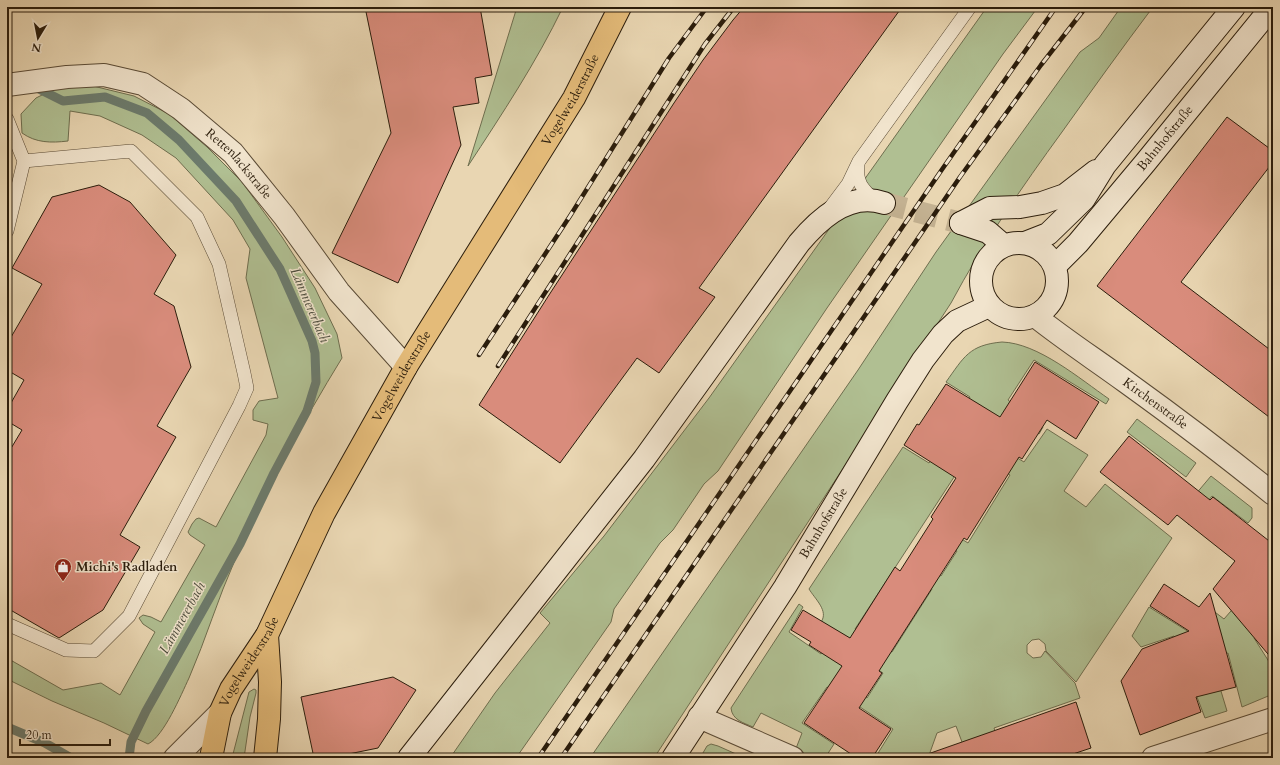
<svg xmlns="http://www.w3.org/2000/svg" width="1280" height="765" font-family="Cardo,serif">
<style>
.green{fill:#b0bf92;stroke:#6e6e4f}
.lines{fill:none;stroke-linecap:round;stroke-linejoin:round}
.stream{stroke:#6c7b6d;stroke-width:9}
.building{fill:#d98c7c;stroke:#2b1d0c}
.secondary-tunnel{stroke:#c3b191;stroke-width:22;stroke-dasharray:22 11;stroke-linecap:butt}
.service-casing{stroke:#5a4b36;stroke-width:14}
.minor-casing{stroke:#5a4b36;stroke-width:24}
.tertiary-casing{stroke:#5a4b36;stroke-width:24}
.secondary-casing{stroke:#2b1d0c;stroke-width:24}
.primary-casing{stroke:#2b1d0c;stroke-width:24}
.service{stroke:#f1e4cd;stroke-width:13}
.minor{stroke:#f1e4cd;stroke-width:22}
.tertiary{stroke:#f1e4cd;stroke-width:22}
.secondary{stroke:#f1e4cd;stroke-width:22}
.primary{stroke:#e4bb79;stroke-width:22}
.rail-casing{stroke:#2b1d0c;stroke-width:4.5}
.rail{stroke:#f1e4cd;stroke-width:3;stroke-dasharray:9;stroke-linecap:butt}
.labels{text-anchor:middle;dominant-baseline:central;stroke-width:3;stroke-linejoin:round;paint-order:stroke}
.street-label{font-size:13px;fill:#2b1d0c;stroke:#f1e4cd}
.poi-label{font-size:13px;font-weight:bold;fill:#2b1d0c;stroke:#f1e4cd;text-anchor:start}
.water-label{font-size:14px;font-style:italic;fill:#4b4c3d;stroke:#f1e4cd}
</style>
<rect width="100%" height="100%" fill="#e9d6b2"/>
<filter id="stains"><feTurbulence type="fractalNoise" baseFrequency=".005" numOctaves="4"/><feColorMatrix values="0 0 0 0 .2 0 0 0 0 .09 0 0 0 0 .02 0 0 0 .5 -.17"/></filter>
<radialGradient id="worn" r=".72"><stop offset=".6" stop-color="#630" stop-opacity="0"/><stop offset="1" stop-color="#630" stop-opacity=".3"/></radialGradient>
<g class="green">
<path d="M517,7H563C536,63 502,114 468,166Z"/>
<path d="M987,7H1038L1003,54L827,308L718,471L704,484L673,530L660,543L614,609L611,622L516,758H450L495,693L550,623L540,613L604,536L709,398Z"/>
<path d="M1121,7H1153C1122,48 1092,90 1062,132C1022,187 983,243 951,303L654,758H590L858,370L936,252L1080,52L1099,38Z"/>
<path d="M62,85L93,86L134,96L169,114L207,147L242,182L282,237L315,288L337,334L342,358C302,423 266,490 235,560C218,598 206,639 189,678C181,695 164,736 148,744L104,723L52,701L7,679V658L63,690L101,683L120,695L155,632L143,624L139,618L143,615L151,617L161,622L205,545L190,535L188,532L192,524L196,519L199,518L216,527L266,435L268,424L253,420V410L259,401L278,398L246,278L250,249L233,220L176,158L142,135L100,116L70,111L68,141C51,143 36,143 22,133L21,114L36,98Z"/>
<path d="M1002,342C1038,343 1080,379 1109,399L1106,404L1034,360L1008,400L1043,427L1039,434L1006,413L989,441L1024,462L1047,429L1088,455L1064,491L1086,507L1105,484L1172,538L1076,682L1046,651L1045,644L1039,639L1032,640L1027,645V653L1033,658L1041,657L1045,651L1075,683L1080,698L994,728L1005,758H968L956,726L937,733L928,758H875L893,729L836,691L842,681L867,698L883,673L858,656L870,639L892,652L932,589L921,582L930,570L941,576L957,551L945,544L952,533L968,543L1010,475L971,451L855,629L869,638L829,688L827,687L802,723L834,744L825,758H813L795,751L802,733L761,713L753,727C744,723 732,720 731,708L799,604L803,607L789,632L821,654L835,632L821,622C829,611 815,599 809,589L903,447L929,463L945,439L970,397L946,382C964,357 969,345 1002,342Z"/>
<path d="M1137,419L1196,463L1186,477L1127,432Z"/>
<path d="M1211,476L1252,508V518L1248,523L1212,496L1189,525L1179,514Z"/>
<path d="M1244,596L1273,622L1254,638L1273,668V694L1242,707L1228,653L1211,658L1227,711L1205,718L1174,636L1141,647L1132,636L1149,607L1189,632L1207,606L1224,619Z"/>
<path d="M254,689L256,690V693L250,717L244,758H232L249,692Z"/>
<path d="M711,744L718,746L745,758H700L707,746Z"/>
</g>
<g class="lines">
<g class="stream">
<path d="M33,86L63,101L105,97L147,113L179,140L236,201L280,269L312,341L315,353L316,382L307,411L274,473L240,544L146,711L131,742L129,758"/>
<path d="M7,727L45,743L71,758"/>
</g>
</g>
<g class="building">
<path d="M365,7H480L492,75L475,78L479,103L453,107L461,145L398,283L332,253L391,133Z"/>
<path d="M744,7H902L699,288L715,297L659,373L637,358L560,463L479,405L549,295L674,103L703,60L733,20Z"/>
<path d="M1227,117L1273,151V162L1181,282L1273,352V420L1097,286Z"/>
<path d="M99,185L130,202L176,255L154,294L174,306L191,367L157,426L176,437L120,535L140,547L103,610L59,638L7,608V455L22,430L7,421V410L24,380L7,370V344L42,284L12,268L52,197Z"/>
<path d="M1035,362L1099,402L1076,439L1047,420L1022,459L1019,457L967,540L964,538L879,671L882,673L859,708L891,729L872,758H857L804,723L842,666L809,645L811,642L791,630L803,610L850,638L895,567L900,571L933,519L931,517L956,478L904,445L917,424L919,425L946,384L1000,417Z"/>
<path d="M1129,436L1210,500L1213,497L1273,544V660L1213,589L1235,561L1177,515L1168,525L1100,472Z"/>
<path d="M1164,584L1199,607L1210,593L1236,687L1196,697L1201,712L1140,735L1121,681L1142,649L1189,631L1150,606Z"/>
<path d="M393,677L416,690L378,748L329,758H314L301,697Z"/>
<path d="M1076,702L1091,748L1061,758H926L925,755Z"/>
</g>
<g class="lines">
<path class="secondary-tunnel" d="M884,203L961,223"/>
<defs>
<g id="service">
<path d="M7,119L24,161L7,231"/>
<path d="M858,165C856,182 862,189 875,200"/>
<path d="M830,208L848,184L859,161L970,7"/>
<path d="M7,624L66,650L94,651L129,616L239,406L247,388L244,373L219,264L197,217L131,151L24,161"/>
</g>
<g id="minor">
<path id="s1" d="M7,85L67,77L104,75L143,84L181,109L233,153L284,216L339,292L406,367"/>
<path d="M699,717L793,758"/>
<path d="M1153,758L1273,719"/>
</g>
<g id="tertiary">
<path id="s2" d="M1035,316C1065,340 1096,360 1126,382C1176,418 1225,455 1273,494"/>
<path d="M175,758L220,713"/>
</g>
<g id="secondary">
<path d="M961,223L990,208L1020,207L1042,203L1065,195L1096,171"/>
<path d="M961,223L988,232L1003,245"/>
<circle cx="1019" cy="281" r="38"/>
<path d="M1025,243L1048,234L1084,199L1105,165L1234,7"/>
<path id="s3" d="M1055,266L1078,243L1145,163L1272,7"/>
<path d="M409,758L644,459L799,243C819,219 850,191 884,203"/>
<path id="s4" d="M673,758L785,587L897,401L923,360L943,334L957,321L989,306"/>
</g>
<g id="primary">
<path id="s5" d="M211,758L220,713L231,689L267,635L324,513L406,367L574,98L620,7"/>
<path d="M265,758L269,719L270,682L267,635"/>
</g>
</defs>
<use href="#service" class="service-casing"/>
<use href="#minor" class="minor-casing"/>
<use href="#tertiary" class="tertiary-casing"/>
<use href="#secondary" class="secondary-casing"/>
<use href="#primary" class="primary-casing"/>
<use href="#service" class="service"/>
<use href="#minor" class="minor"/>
<use href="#tertiary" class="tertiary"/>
<use href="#secondary" class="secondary"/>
<use href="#primary" class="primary"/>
<defs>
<g id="rail">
<path d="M479,355L570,216L669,58L707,7"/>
<path d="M498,366L705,44L734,7"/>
<path d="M538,758L943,168L1056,7"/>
<path d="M561,758L960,177L1041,65L1086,7"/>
</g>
</defs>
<use href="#rail" class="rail-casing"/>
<use href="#rail" class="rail"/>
</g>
<defs>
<symbol id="shop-pin" viewBox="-11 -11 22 30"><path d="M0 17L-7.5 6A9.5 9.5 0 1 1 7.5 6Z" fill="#8f2418" stroke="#f1e4cd"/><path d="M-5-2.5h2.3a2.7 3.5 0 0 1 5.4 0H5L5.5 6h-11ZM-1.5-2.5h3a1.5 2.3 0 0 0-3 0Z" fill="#fff"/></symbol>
</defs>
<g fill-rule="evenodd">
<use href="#shop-pin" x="53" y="557" width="20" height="27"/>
</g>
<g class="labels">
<g class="street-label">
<text stroke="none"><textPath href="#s5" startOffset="753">Vogelweiderstraße</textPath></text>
<text stroke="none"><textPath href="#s3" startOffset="169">Bahnhofstraße</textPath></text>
<text stroke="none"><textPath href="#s1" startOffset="263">Rettenlackstraße</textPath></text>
<text stroke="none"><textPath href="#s5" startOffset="429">Vogelweiderstraße</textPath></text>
<text stroke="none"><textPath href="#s2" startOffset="149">Kirchenstraße</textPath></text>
<text stroke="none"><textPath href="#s4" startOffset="279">Bahnhofstraße</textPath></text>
<text stroke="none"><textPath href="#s5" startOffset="105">Vogelweiderstraße</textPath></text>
</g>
<g class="poi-label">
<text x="76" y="567">Michi's Radladen</text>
</g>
<g class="water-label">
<text transform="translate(310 305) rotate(67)">Lämmererbach</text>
<text transform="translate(182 618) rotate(-61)">Lämmererbach</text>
</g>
</g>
<rect width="1280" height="765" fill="none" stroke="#e9d6b2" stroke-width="24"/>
<rect x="8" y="8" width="1264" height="749" fill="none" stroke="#2b1d0c" stroke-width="2"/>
<rect x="12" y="12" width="1256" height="741" fill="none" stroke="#2b1d0c"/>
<g transform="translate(38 38) rotate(190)" stroke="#f1e4cd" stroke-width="3" paint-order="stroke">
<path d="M0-3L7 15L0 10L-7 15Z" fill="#2b1d0c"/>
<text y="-6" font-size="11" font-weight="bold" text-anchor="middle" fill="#2b1d0c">N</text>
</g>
<path d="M20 739v6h90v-6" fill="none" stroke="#2b1d0c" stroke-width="2"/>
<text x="26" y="739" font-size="12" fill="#2b1d0c" stroke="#f1e4cd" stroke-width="3" paint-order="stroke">20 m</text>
<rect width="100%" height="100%" filter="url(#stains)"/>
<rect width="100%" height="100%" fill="url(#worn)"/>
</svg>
